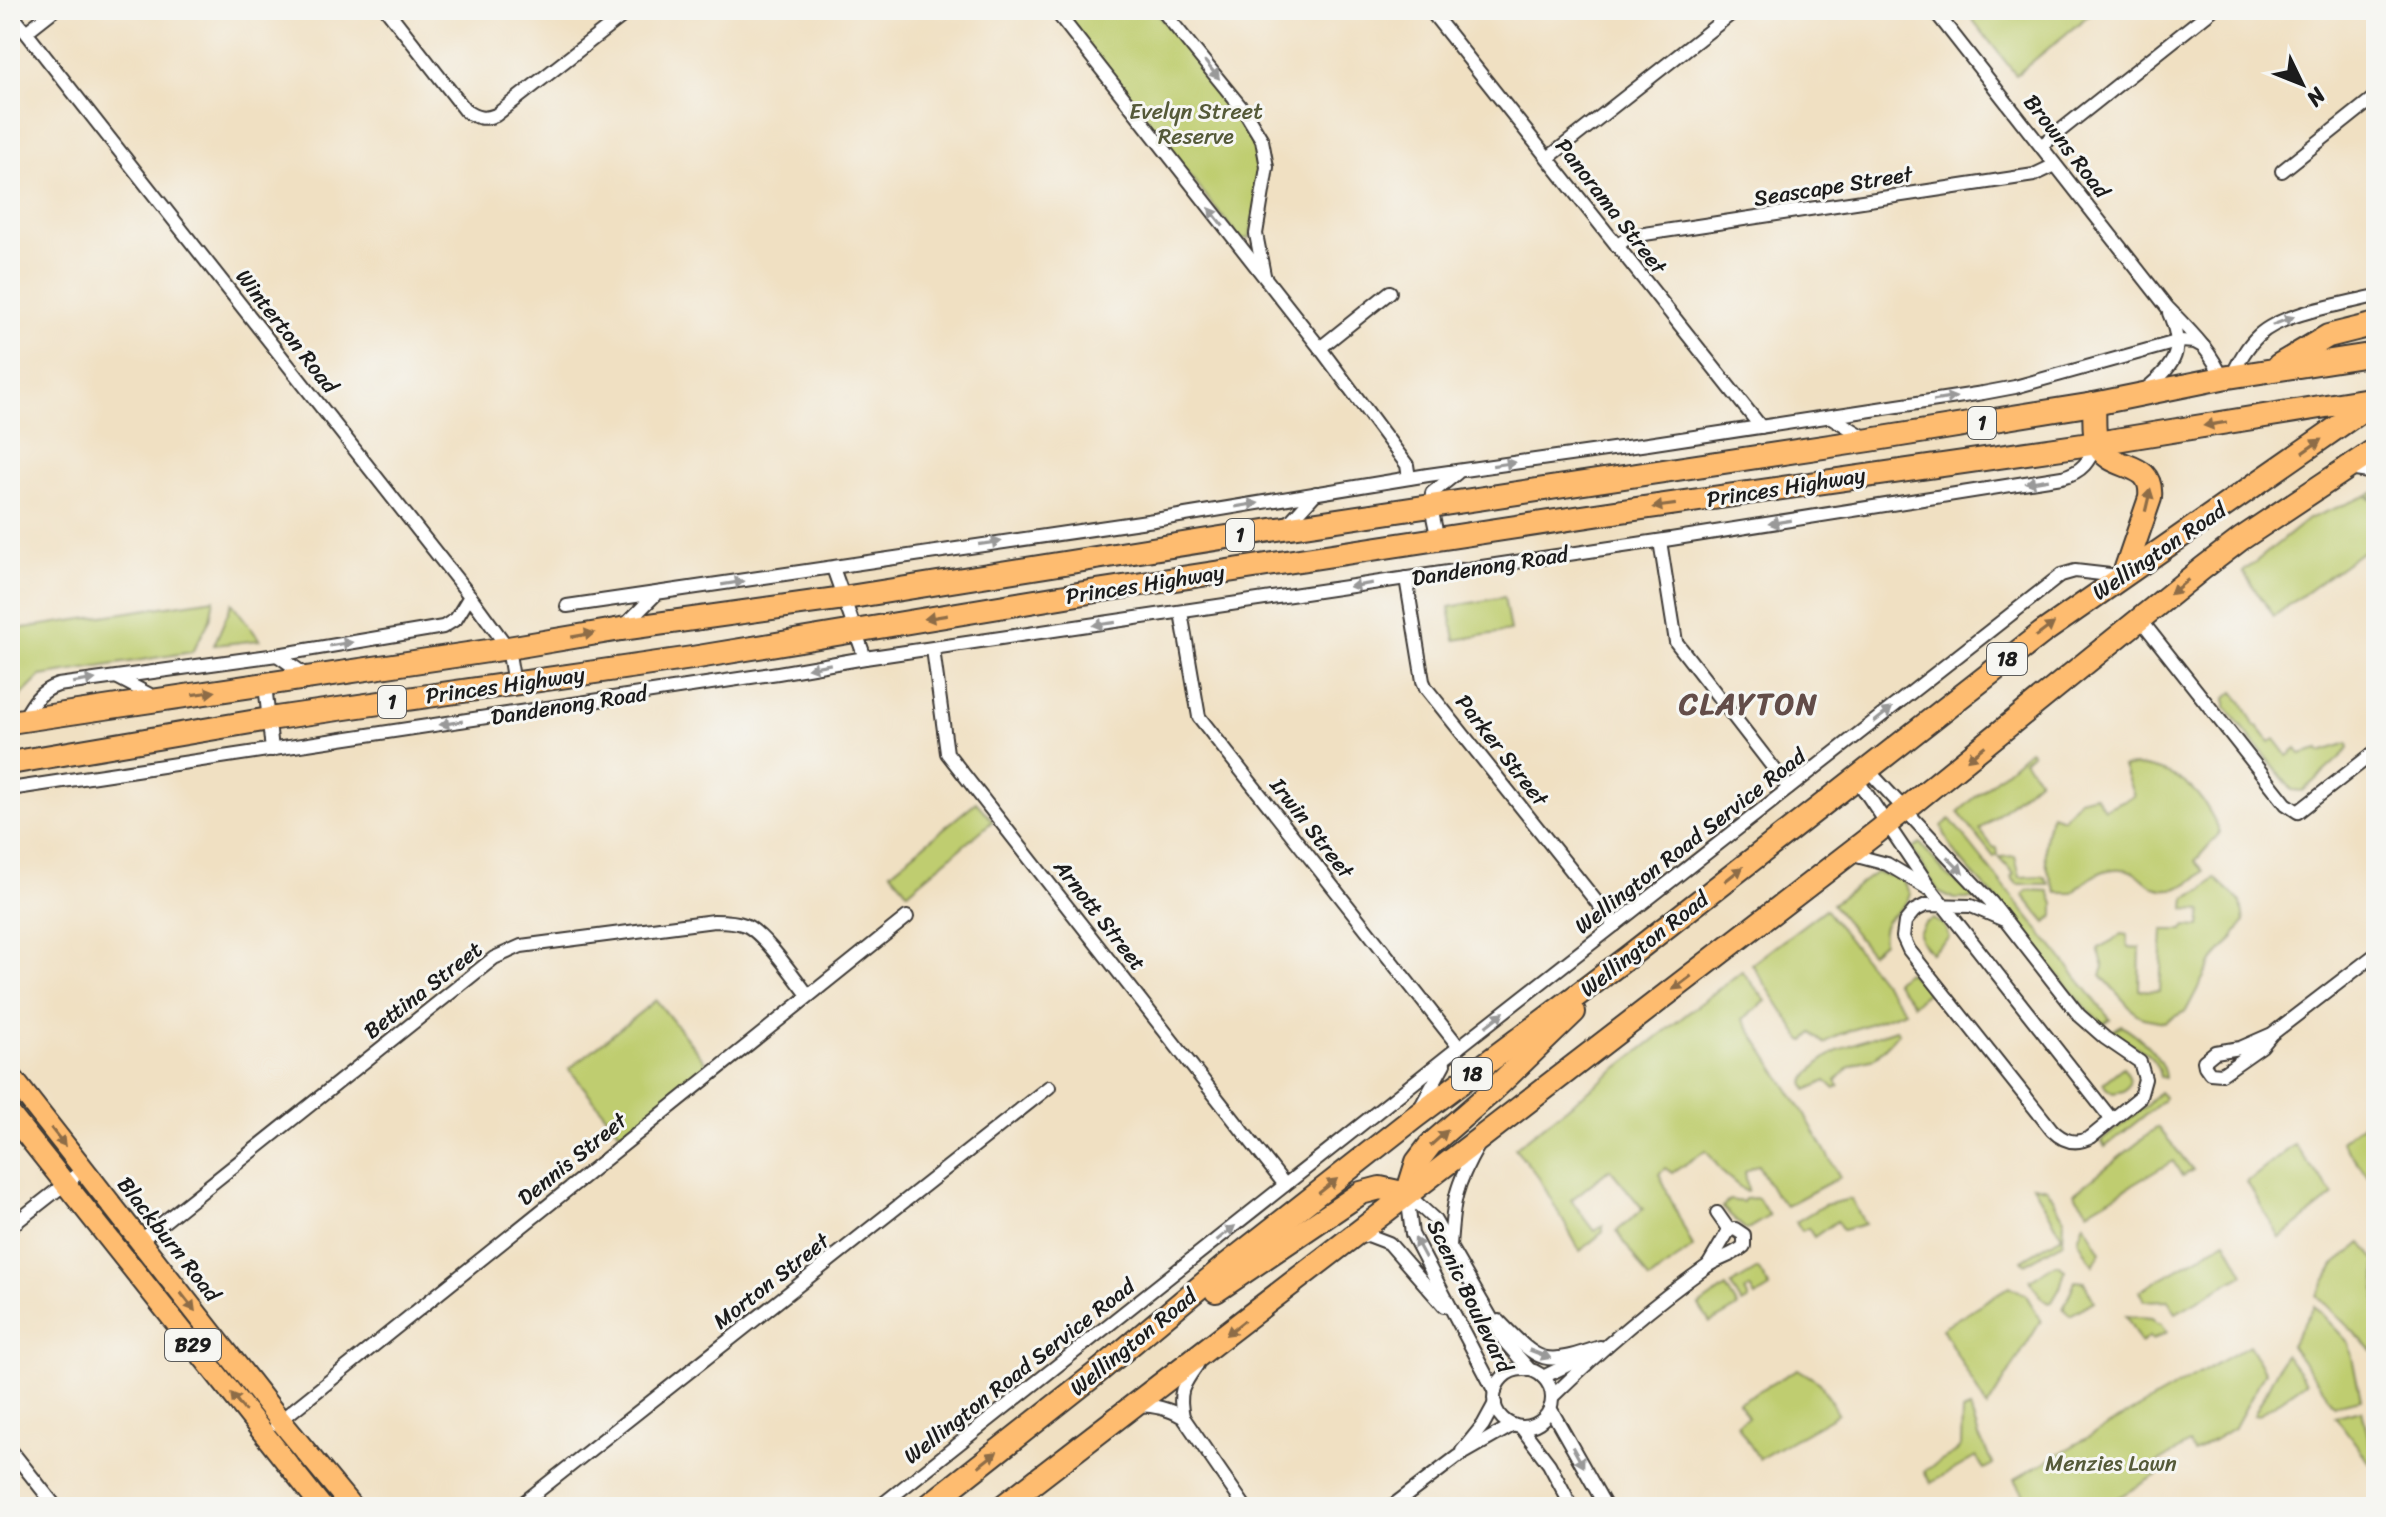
<svg xmlns="http://www.w3.org/2000/svg" width="2386" height="1517" font-family="Sriracha,sans-serif">
<style>
.green{fill:#bfcd6f;stroke:#6e7446;stroke-width:2}
.lines{fill:none;stroke-linecap:round;stroke-linejoin:round}
.minor-casing{stroke:#3c3935;stroke-width:16}
.primary-casing{stroke:#3c3935;stroke-width:24}
.trunk-casing{stroke:#3c3935;stroke-width:26}
.minor{stroke:#fff;stroke-width:12}
.primary{stroke:#febc70;stroke-width:20}
.trunk{stroke:#febc70;stroke-width:22}
.oneway{fill:#999}
.oneway2{fill:#8d6c46}
.labels{text-anchor:middle;dominant-baseline:central;stroke-width:6;stroke-linejoin:round;paint-order:stroke}
.shield{fill:#f6f6f2;stroke:#5d5d5c;stroke-width:2}
.shield-label{font-size:20px;font-weight:bold;fill:#1c1c1c}
.park-label{font-size:22px;fill:#555a39;stroke:#f6f6f2}
.street-label{font-size:22px;fill:#1c1c1c;stroke:#f6f6f2}
.district-label{font-size:30px;font-weight:bold;letter-spacing:2px;fill:#634d49;stroke:#f6f6f2}
</style>
<rect width="100%" height="100%" fill="#f6f6f2"/>
<filter id="ink" filterUnits="userSpaceOnUse"><feTurbulence type="fractalNoise" baseFrequency=".0125" numOctaves="2"/><feDisplacementMap in="SourceGraphic" scale="16" xChannelSelector="R" yChannelSelector="G"/><feConvolveMatrix kernelMatrix="1 2 1 2 8 2 1 2 1" color-interpolation-filters="sRGB"/></filter>
<filter id="wash" filterUnits="userSpaceOnUse"><feTurbulence type="fractalNoise" baseFrequency=".006" numOctaves="4" result="noise"/><feDisplacementMap in="SourceGraphic" scale="32" xChannelSelector="R" yChannelSelector="G"/><feGaussianBlur stdDeviation="1.8" result="paint"/><feColorMatrix in="noise" values="0 0 0 0 0 0 0 0 0 0 0 0 0 0 0 0 0 1.4 0 .05"/><feComposite in="paint" operator="in"/></filter>
<g filter="url(#wash)">
<rect width="100%" height="100%" fill="#f0e0c2"/>
<g class="green">
<path d="M1057,10H1154C1180,42 1253,120 1259,157C1263,182 1254,213 1250,238L1241,240Z"/>
<path d="M1965,10H2095L2016,75Z"/>
<path d="M2376,492V498L2368,497L2376,503V546L2360,553L2274,616L2243,572L2308,519Z"/>
<path d="M1504,597L1510,631L1455,640L1449,607Z"/>
<path d="M214,599L210,620L192,652L41,676L15,702L10,704V630Z"/>
<path d="M232,603L260,640L214,645Z"/>
<path d="M2234,692L2243,703L2255,727L2257,726L2270,742L2275,739L2288,756L2297,749L2300,754L2319,749L2320,752L2348,743L2349,749L2303,791L2292,790L2226,708V698Z"/>
<path d="M2029,750L2032,753L2024,760L2039,779L1980,830L1993,847L1997,848L1998,855L1994,857L1958,812Z"/>
<path d="M2136,766C2182,771 2203,792 2220,833L2195,861L2204,871C2190,885 2174,894 2154,887C2147,884 2141,876 2134,872C2110,862 2088,877 2073,893H2057C2044,867 2040,842 2052,814L2063,818L2079,799L2095,795L2104,809L2134,796L2123,767Z"/>
<path d="M976,802L993,821L908,892L891,872Z"/>
<path d="M1950,819L2110,1019L2103,1024C2066,991 2039,948 2006,910C1986,886 1950,857 1942,826Z"/>
<path d="M1920,843L1947,875L1976,897L1975,899H1954L1938,891L1912,849Z"/>
<path d="M2015,856L2020,877L2044,876L2049,884H2017L2011,877L2014,874L1999,857Z"/>
<path d="M1876,872L1889,876L1892,873L1901,878L1910,894C1903,917 1879,912 1883,942L1870,953L1832,904Z"/>
<path d="M2215,878L2241,902L2244,922L2234,937L2211,963L2186,1011L2164,1022L2143,1018L2134,1012L2101,975L2104,967L2098,949C2105,943 2115,941 2121,934L2128,935V947L2140,948L2139,990L2160,991L2163,930H2183L2185,926L2200,927L2202,910L2185,909L2186,898L2203,890Z"/>
<path d="M2028,890L2049,891L2054,904V916L2046,923L2023,895Z"/>
<path d="M1825,909L1905,1011L1838,1035L1825,1044L1812,1033L1805,1041L1802,1040L1752,964Z"/>
<path d="M1933,919L1944,925L1949,938L1931,953L1920,940L1919,933L1925,923Z"/>
<path d="M1742,971L1766,1001L1743,1019L1805,1115L1840,1177L1786,1206L1774,1193L1758,1165L1745,1172L1748,1191L1746,1192L1723,1173L1706,1150L1672,1173L1665,1168L1659,1174L1693,1247L1649,1280L1617,1231L1643,1209L1610,1169L1571,1200L1595,1231L1603,1226V1232L1580,1251L1539,1178L1515,1148Z"/>
<path d="M1907,972L1930,991L1913,1004L1895,981Z"/>
<path d="M656,1000L713,1071L626,1140L569,1069Z"/>
<path d="M2121,1025C2138,1034 2164,1058 2165,1078L2160,1077C2157,1052 2130,1045 2112,1032Z"/>
<path d="M1896,1029L1899,1032L1875,1058L1862,1061L1848,1068L1836,1081L1839,1086L1835,1089L1826,1081L1807,1090L1804,1083C1821,1049 1863,1041 1896,1029Z"/>
<path d="M2123,1067C2130,1075 2133,1083 2124,1091L2113,1093L2106,1088L2103,1083Z"/>
<path d="M2159,1092L2164,1097L2163,1101L2105,1147L2101,1141L2147,1105Z"/>
<path d="M2370,1118L2376,1126V1170L2368,1176L2341,1141Z"/>
<path d="M2158,1127L2193,1170L2182,1176L2173,1161L2088,1211L2074,1193Z"/>
<path d="M2294,1145L2334,1195L2280,1238L2247,1182Z"/>
<path d="M2033,1185L2047,1188L2064,1218L2063,1242L2025,1264L2022,1260L2062,1236Z"/>
<path d="M1758,1198L1769,1216L1746,1230L1722,1207L1730,1200L1743,1202L1745,1199Z"/>
<path d="M1851,1199L1865,1224L1843,1230L1837,1221L1814,1237L1808,1228L1802,1231L1796,1222L1824,1205Z"/>
<path d="M2084,1223L2101,1252L2093,1265L2078,1239Z"/>
<path d="M2226,1241L2244,1274L2176,1313L2168,1300L2145,1301L2139,1291Z"/>
<path d="M2362,1243L2376,1261V1354L2317,1296L2334,1265Z"/>
<path d="M2056,1264H2059L2065,1270L2060,1288L2052,1302L2049,1303L2041,1297L2030,1280Z"/>
<path d="M1758,1269L1770,1288L1755,1297L1750,1288L1745,1291L1749,1300L1742,1304L1731,1285Z"/>
<path d="M2075,1281L2084,1282L2094,1301L2070,1315L2063,1309Z"/>
<path d="M2010,1286L2026,1295L2041,1321L1987,1408L1942,1328Z"/>
<path d="M1726,1287L1738,1307L1710,1323L1699,1306Z"/>
<path d="M2314,1306L2349,1343L2361,1399L2334,1405L2291,1345Z"/>
<path d="M2126,1316L2152,1318L2156,1322L2162,1324L2167,1332L2152,1340L2150,1337L2141,1343Z"/>
<path d="M2249,1345L2265,1372L2235,1427L2194,1452L2189,1444L2157,1463L2162,1472L2102,1507H2031L2015,1479Z"/>
<path d="M2285,1354L2306,1382L2258,1416L2254,1415Z"/>
<path d="M1798,1369L1820,1383L1838,1414L1759,1459L1737,1424L1748,1417L1739,1402Z"/>
<path d="M1970,1408L1979,1437L1993,1464L1984,1469L1976,1457L1931,1483L1924,1471L1955,1453L1961,1446L1962,1411Z"/>
<path d="M2362,1410L2376,1471L2335,1416Z"/>
</g>
</g>
<g filter="url(#ink)">
<g class="lines">
<defs>
<g id="minor">
<path d="M387,10L466,111C476,118 484,120 496,115L630,10"/>
<path d="M1055,10L1320,348L1407,465L1409,478"/>
<path d="M1162,10L1245,112L1262,140L1267,167L1256,234L1264,275"/>
<path d="M1430,10L1761,427"/>
<path d="M1934,10L2167,307C2188,329 2211,350 2222,378"/>
<path d="M10,12L470,596L508,648L514,684"/>
<path d="M26,32L54,10"/>
<path d="M2041,146L2212,10"/>
<path d="M1548,158L1736,10"/>
<path d="M2282,171L2376,96"/>
<path d="M1617,246L1626,239L1638,235L2034,175L2055,165"/>
<path d="M1320,348L1390,292"/>
<path d="M2232,376C2239,361 2246,347 2259,335C2282,313 2344,304 2376,296"/>
<path d="M2146,389C2176,365 2185,349 2169,313"/>
<path d="M1831,417L1866,438"/>
<path d="M2348,469L2376,473"/>
<path d="M1286,526L1316,493"/>
<path d="M1438,540L1431,507L1432,493L1457,473"/>
<path d="M1660,541L1676,642L1789,788"/>
<path d="M833,568L865,658"/>
<path d="M1406,578L1423,681L1426,688L1615,925"/>
<path d="M567,606L1161,519L1428,475L1648,444L1983,393L2015,387L2180,341L2195,342L2204,347"/>
<path d="M1181,612L1199,717L1459,1047"/>
<path d="M2140,619L2286,804L2298,812L2376,751"/>
<path d="M624,626L656,594"/>
<path d="M933,649L947,753L1285,1185"/>
<path d="M277,655L307,676"/>
<path d="M118,678L158,699"/>
<path d="M265,684L272,750"/>
<path d="M23,720C32,704 39,691 58,685L277,655L443,627L456,619L470,596"/>
<path d="M1867,769L1991,902L2079,1015L2105,1038L2140,1062L2145,1079L2140,1097L2091,1137C2076,1145 2064,1142 2052,1130L1909,950L1903,937L1905,922L1914,911L1926,905L1971,906L2004,920"/>
<path d="M1856,778L1933,892L2112,1120"/>
<path d="M10,789L778,673L865,658L1671,539L2062,477C2083,472 2089,461 2097,443"/>
<path d="M1849,854L1887,864L1927,888"/>
<path d="M2272,1034L2262,1046L2222,1074L2210,1073L2205,1066L2204,1061L2215,1052L2240,1048L2272,1034L2376,954"/>
<path d="M1420,1108L1444,1064"/>
<path d="M1407,1194L1412,1234L1495,1392"/>
<path d="M1407,1194L1434,1219L1505,1342L1530,1370"/>
<path d="M1717,1213L1729,1230"/>
<path d="M10,1227L84,1169"/>
<path d="M1357,1238L1368,1235L1389,1243L1444,1306"/>
<path d="M140,1241L494,958L521,946L714,921C724,921 735,921 745,925C763,932 795,978 808,995"/>
<path d="M1450,1246C1453,1201 1455,1186 1478,1146"/>
<path d="M1709,1264L1729,1230"/>
<path d="M1499,1321C1541,1364 1542,1366 1600,1347"/>
<circle cx="1523" cy="1398" r="29"/>
<path d="M1543,1377L1580,1359"/>
<path d="M1552,1397C1600,1350 1651,1306 1706,1267C1718,1258 1733,1256 1744,1246V1235L1735,1229L1729,1230"/>
<path d="M1138,1405C1156,1406 1167,1408 1183,1417L1245,1507"/>
<path d="M1550,1408L1606,1507"/>
<path d="M1183,1417C1178,1392 1182,1386 1197,1365"/>
<path d="M276,1424L907,917"/>
<path d="M1521,1427L1549,1464L1572,1507"/>
<path d="M10,1449L56,1507"/>
<path d="M1462,1451L1483,1425L1495,1403"/>
<path d="M518,1507L1049,1087"/>
<path d="M879,1507L1459,1047L2061,575L2075,571L2119,576"/>
<path d="M1391,1507L1457,1457L1513,1425"/>
</g>
<g id="primary">
<path d="M10,1075L280,1420L352,1507"/>
<path d="M10,1114L322,1507"/>
</g>
<g id="trunk">
<path d="M2279,365L2328,336L2376,324"/>
<path d="M2094,404C2095,416 2093,433 2097,443C2110,474 2154,457 2150,498L2124,574"/>
<path d="M10,722L508,648L621,629L844,598L1284,528L1870,440L2094,404L2222,378L2376,354"/>
<path d="M10,763L269,719L692,658L1090,592L1615,512L2097,443L2376,398"/>
<path d="M1407,1194L1417,1162L1430,1145L1489,1094L1574,1012"/>
<path d="M1216,1291L1361,1193L1380,1188L1407,1194"/>
<path d="M927,1507L1093,1376L1224,1267L1415,1117L1628,957L2042,633L2375,401"/>
<path d="M1002,1507L1877,832L2203,568L2241,539L2376,449"/>
</g>
</defs>
<use href="#minor" class="minor-casing"/>
<use href="#primary" class="primary-casing"/>
<use href="#trunk" class="trunk-casing"/>
<use href="#minor" class="minor"/>
<use href="#primary" class="primary"/>
<use href="#trunk" class="trunk"/>
</g>
<defs><path id="oneway-solid" d="M-6-.8H1V-3.2L6.5 0L1 3.2V.8H-6Z" transform="scale(2)"/></defs>
<g class="oneway">
<use href="#oneway-solid" transform="translate(1212 70) rotate(51)"/>
<use href="#oneway-solid" transform="translate(1216 217) rotate(-128)"/>
<use href="#oneway-solid" transform="translate(2283 321) rotate(-21)"/>
<use href="#oneway-solid" transform="translate(1945 399) rotate(-9)"/>
<use href="#oneway-solid" transform="translate(1504 464) rotate(-8)"/>
<use href="#oneway-solid" transform="translate(2037 481) rotate(171)"/>
<use href="#oneway-solid" transform="translate(1247 505) rotate(-9)"/>
<use href="#oneway-solid" transform="translate(1780 522) rotate(171)"/>
<use href="#oneway-solid" transform="translate(990 543) rotate(-8)"/>
<use href="#oneway-solid" transform="translate(733 583) rotate(-9)"/>
<use href="#oneway-solid" transform="translate(1361 585) rotate(171)"/>
<use href="#oneway-solid" transform="translate(1104 624) rotate(172)"/>
<use href="#oneway-solid" transform="translate(341 644) rotate(-9)"/>
<use href="#oneway-solid" transform="translate(819 666) rotate(170)"/>
<use href="#oneway-solid" transform="translate(84 681) rotate(-9)"/>
<use href="#oneway-solid" transform="translate(1883 715) rotate(-38)"/>
<use href="#oneway-solid" transform="translate(451 723) rotate(171)"/>
<use href="#oneway-solid" transform="translate(1955 865) rotate(46)"/>
<use href="#oneway-solid" transform="translate(1495 1019) rotate(-38)"/>
<use href="#oneway-solid" transform="translate(1226 1233) rotate(-38)"/>
<use href="#oneway-solid" transform="translate(1420 1248) rotate(-118)"/>
<use href="#oneway-solid" transform="translate(1540 1354) rotate(21)"/>
<use href="#oneway-solid" transform="translate(1578 1457) rotate(61)"/>
</g>
<g class="oneway2">
<use href="#oneway-solid" transform="translate(2215 424) rotate(171)"/>
<use href="#oneway-solid" transform="translate(2312 446) rotate(-35)"/>
<use href="#oneway-solid" transform="translate(2148 500) rotate(-77)"/>
<use href="#oneway-solid" transform="translate(1664 506) rotate(172)"/>
<use href="#oneway-solid" transform="translate(2179 587) rotate(141)"/>
<use href="#oneway-solid" transform="translate(936 617) rotate(171)"/>
<use href="#oneway-solid" transform="translate(2045 630) rotate(-37)"/>
<use href="#oneway-solid" transform="translate(583 635) rotate(-10)"/>
<use href="#oneway-solid" transform="translate(204 693) rotate(-8)"/>
<use href="#oneway-solid" transform="translate(1976 753) rotate(141)"/>
<use href="#oneway-solid" transform="translate(1734 874) rotate(-38)"/>
<use href="#oneway-solid" transform="translate(1682 983) rotate(143)"/>
<use href="#oneway-solid" transform="translate(58 1137) rotate(52)"/>
<use href="#oneway-solid" transform="translate(1439 1138) rotate(-42)"/>
<use href="#oneway-solid" transform="translate(1328 1186) rotate(-38)"/>
<use href="#oneway-solid" transform="translate(188 1302) rotate(52)"/>
<use href="#oneway-solid" transform="translate(1235 1328) rotate(142)"/>
<use href="#oneway-solid" transform="translate(238 1402) rotate(-128)"/>
<use href="#oneway-solid" transform="translate(988 1459) rotate(-38)"/>
</g>
</g>
<g class="labels">
<g class="shield">
<rect x="1968" y="407" width="28" height="32" rx="6"/>
<rect x="1226" y="519" width="28" height="32" rx="6"/>
<rect x="1987" y="643" width="40" height="32" rx="6"/>
<rect x="378" y="686" width="28" height="32" rx="6"/>
<rect x="1452" y="1058" width="40" height="32" rx="6"/>
<rect x="165" y="1329" width="56" height="32" rx="6"/>
</g>
<g class="shield-label">
<text x="1982" y="423">1</text>
<text x="1240" y="535">1</text>
<text x="2007" y="659">18</text>
<text x="392" y="702">1</text>
<text x="1472" y="1074">18</text>
<text x="193" y="1345">B29</text>
</g>
<g class="park-label">
<text x="1196" y="111">Evelyn Street<tspan x="1196" dy="25">Reserve</tspan></text>
<text x="2111" y="1463">Menzies Lawn</text>
</g>
<g class="street-label">
<text transform="translate(2067 146) rotate(52)">Browns Road</text>
<text transform="translate(1833 186) rotate(-9)">Seascape Street</text>
<text transform="translate(1611 206) rotate(52)">Panorama Street</text>
<text transform="translate(287 331) rotate(52)">Winterton Road</text>
<text transform="translate(1786 487) rotate(-9)">Princes Highway</text>
<text transform="translate(2159 551) rotate(-34)">Wellington Road</text>
<text transform="translate(1490 566) rotate(-9)">Dandenong Road</text>
<text transform="translate(1145 584) rotate(-9)">Princes Highway</text>
<text transform="translate(505 685) rotate(-8)">Princes Highway</text>
<text transform="translate(569 705) rotate(-9)">Dandenong Road</text>
<text transform="translate(1502 750) rotate(52)">Parker Street</text>
<text transform="translate(1312 828) rotate(52)">Irwin Street</text>
<text transform="translate(1690 841) rotate(-38)">Wellington Road Service Road</text>
<text transform="translate(1100 915) rotate(52)">Arnott Street</text>
<text transform="translate(1644 944) rotate(-38)">Wellington Road</text>
<text transform="translate(423 990) rotate(-38)">Bettina Street</text>
<text transform="translate(572 1159) rotate(-39)">Dennis Street</text>
<text transform="translate(169 1239) rotate(52)">Blackburn Road</text>
<text transform="translate(771 1281) rotate(-38)">Morton Street</text>
<text transform="translate(1470 1296) rotate(64)">Scenic Boulevard</text>
<text transform="translate(1133 1342) rotate(-39)">Wellington Road</text>
<text transform="translate(1019 1371) rotate(-38)">Wellington Road Service Road</text>
</g>
<g class="district-label">
<text x="1749" y="704">CLAYTON</text>
</g>
</g>
<rect width="2386" height="1517" fill="none" stroke="#f6f6f2" stroke-width="40"/>
<g transform="translate(2302 84) rotate(133)" stroke="#f6f6f2" stroke-width="6" paint-order="stroke">
<path d="M0-6L14 30L0 20L-14 30Z" fill="#1c1c1c"/>
<text y="-12" font-size="22" font-weight="bold" text-anchor="middle" fill="#1c1c1c">N</text>
</g>
</svg>
